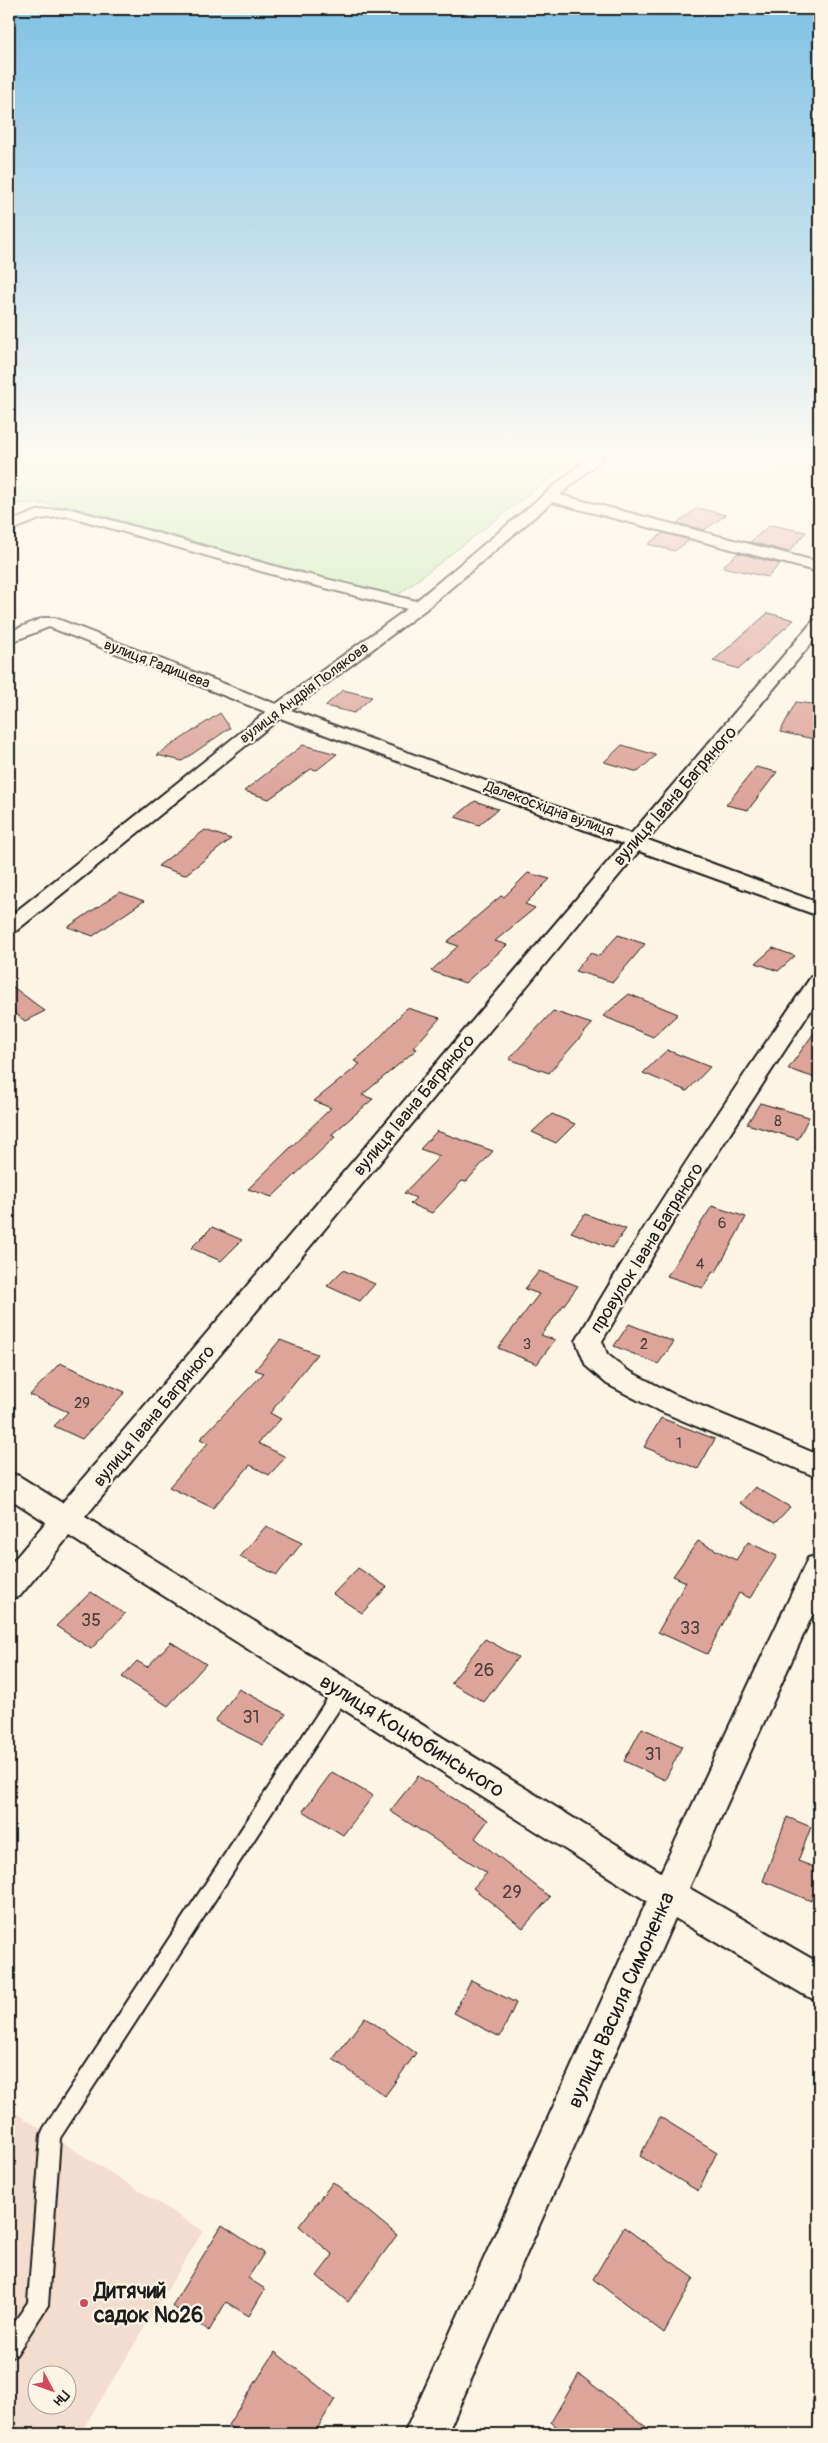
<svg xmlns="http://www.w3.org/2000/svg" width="828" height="2443" font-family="Pangolin,sans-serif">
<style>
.built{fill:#f3ddce;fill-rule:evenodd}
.green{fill:#bee8a4;stroke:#6d8260}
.building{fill:#dda49a;stroke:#1c1c1c}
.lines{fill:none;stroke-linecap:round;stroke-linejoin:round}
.service-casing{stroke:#1c1c1c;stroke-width:4}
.minor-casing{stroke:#1c1c1c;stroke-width:4}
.service{fill:#fcf5e5;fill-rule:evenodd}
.minor{fill:#fcf5e5;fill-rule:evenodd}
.poi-dot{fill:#d1495b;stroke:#fcf5e5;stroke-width:2}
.labels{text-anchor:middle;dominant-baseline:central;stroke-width:4.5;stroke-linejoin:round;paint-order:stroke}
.far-street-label{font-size:15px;fill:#1c1c1c;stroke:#fcf5e5}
.number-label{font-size:15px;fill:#4c3e3c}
.street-label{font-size:18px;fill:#1c1c1c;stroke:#fcf5e5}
.near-number-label{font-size:18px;fill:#4c3e3c}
.near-street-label{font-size:21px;fill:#1c1c1c;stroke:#fcf5e5}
.near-poi-label{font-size:21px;font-weight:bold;fill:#1c1c1c;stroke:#fcf5e5;text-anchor:start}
</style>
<rect width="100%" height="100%" fill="#fcf5e5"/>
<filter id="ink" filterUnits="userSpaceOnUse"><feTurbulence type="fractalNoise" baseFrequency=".02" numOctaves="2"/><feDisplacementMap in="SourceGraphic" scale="10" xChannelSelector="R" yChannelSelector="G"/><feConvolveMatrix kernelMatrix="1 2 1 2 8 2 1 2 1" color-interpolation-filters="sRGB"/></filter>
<g filter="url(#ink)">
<path class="built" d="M9,2109L203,2231L80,2434H9ZM38,2376H68V2406H38Z"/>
<path class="green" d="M9,457H577L394,598L125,522L52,504L9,503Z"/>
<g class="building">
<path d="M698,508L726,515L704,530L677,523Z"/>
<path d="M770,525L806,532L789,552L750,542Z"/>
<path d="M663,533L690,540L674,551L648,544Z"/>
<path d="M738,553L780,564L768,577L722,567Z"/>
<path d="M768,613L794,620L739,669L713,661Z"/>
<path d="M343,690L372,697L354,713L325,706Z"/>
<path d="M796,702L819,705V740L780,732Z"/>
<path d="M220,713L230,728L182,761L157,755Z"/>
<path d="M303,745L337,754L317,770L311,769L269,799L244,791Z"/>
<path d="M622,745L656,755L638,772L604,762Z"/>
<path d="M756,767L777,772L748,810L726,805Z"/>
<path d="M475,801L498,809L479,825L455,817Z"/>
<path d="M205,830L231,839L185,875L158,866Z"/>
<path d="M528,873L550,879L525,904L535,908L495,941L507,945L465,983L431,971L458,946L447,942L501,896L504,897Z"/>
<path d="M120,892L144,901L93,936L68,927Z"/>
<path d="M618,935L645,944L613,982L575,971L590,953L599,956Z"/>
<path d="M773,948L795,956L778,971L756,963Z"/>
<path d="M9,984L45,1011L25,1021L9,1009Z"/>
<path d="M629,994L678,1014L653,1037L603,1016Z"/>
<path d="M407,1008L440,1018L413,1048L417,1049L362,1095L373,1099L331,1135L335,1137L272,1197L248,1189L331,1108L314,1101L360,1064L354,1061L371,1047Z"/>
<path d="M553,1011L592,1024L549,1073L509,1059Z"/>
<path d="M819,1026V1079L788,1069Z"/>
<path d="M667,1050L710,1067L687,1091L643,1073Z"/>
<path d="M760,1103L809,1117L798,1139L747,1124Z"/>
<path d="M552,1114L575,1124L556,1143L532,1132Z"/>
<path d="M437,1131L493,1151L466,1182L462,1181L432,1213L410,1204L416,1198L404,1193L440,1156L420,1149Z"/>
<path d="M712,1206L746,1217L716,1272L713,1271L703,1288L667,1276Z"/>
<path d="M585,1214L626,1229L612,1248L571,1232Z"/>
<path d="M212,1227L242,1240L221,1261L191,1248Z"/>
<path d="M343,1270L375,1284L360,1301L327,1286Z"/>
<path d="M539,1271L578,1286L541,1335L555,1340L537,1364L498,1348L539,1294L525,1289Z"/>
<path d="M629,1324L674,1342L658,1364L614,1346Z"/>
<path d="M280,1340L317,1354L270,1413L281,1419L258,1443L286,1457L269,1475L250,1465L213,1508L169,1487L208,1443L200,1439L264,1373L255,1370Z"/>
<path d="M60,1363L125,1392L82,1439L54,1426L68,1412L30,1395Z"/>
<path d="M661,1418L715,1439L698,1469L644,1447Z"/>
<path d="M755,1487L790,1507L775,1523L740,1503Z"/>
<path d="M266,1526L302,1543L277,1575L240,1557Z"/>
<path d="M698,1541L736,1560L748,1542L777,1556L750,1598L739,1593L707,1654L658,1632L686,1582L673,1576Z"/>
<path d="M358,1568L387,1587L362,1613L333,1594Z"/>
<path d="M91,1592L125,1614L91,1649L56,1626Z"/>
<path d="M485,1639L518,1657L484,1702L451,1683Z"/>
<path d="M171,1642L206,1664L168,1706L122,1677L137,1661L147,1667Z"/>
<path d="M239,1689L286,1714L263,1745L215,1721Z"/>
<path d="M642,1728L682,1746L665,1780L624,1761Z"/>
<path d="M332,1772L373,1796L343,1835L303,1811Z"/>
<path d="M418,1776L488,1820L475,1838L550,1897L523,1928L473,1888L487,1873L390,1811Z"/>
<path d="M787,1817L811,1827L798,1861L819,1869V1877L811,1901L763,1881Z"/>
<path d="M471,1980L516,2003L500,2037L454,2013Z"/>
<path d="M365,2017L416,2053L385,2096L333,2059Z"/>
<path d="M660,2117L717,2152L698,2191L640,2156Z"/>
<path d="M333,2182L397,2235L348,2302L317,2276L333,2255L299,2226Z"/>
<path d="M222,2225L264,2253L248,2278L265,2289L249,2316L226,2302L209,2331L172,2306Z"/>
<path d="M624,2227L694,2278L664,2333L593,2279Z"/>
<path d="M275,2352L335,2399L314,2434H239L228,2425Z"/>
<path d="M579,2374L655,2434H566L551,2422Z"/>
</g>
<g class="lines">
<defs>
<path id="service" d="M341,1685L347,1687L349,1692L347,1697L60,2138L48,2305L16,2355L9,2358V2330L28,2302L41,2135L44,2128L335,1687Z"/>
<g id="minor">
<path d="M589,457H604L560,495L819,562V572L552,502L425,610L291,710L631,834L813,621L819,619V634L648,840L819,903V916L639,851L85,1517L661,1872L804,1567L808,1558L819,1555V1600L689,1888L819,1963V2001L806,1996L675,1918L447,2434H404L647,1901L69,1536L20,1596L9,1599V1566L46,1522L9,1498V1473L19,1476L62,1503L623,844L280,718L16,931L9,933V917L266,712L49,627L9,643V632L43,618H55L276,704L407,609L271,574L68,516L40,519L9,531V522L37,511L68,508L281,568L416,601Z"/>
<path d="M819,976V998L682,1207L602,1341L607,1354L627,1370L673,1394L819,1455V1478L653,1408L607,1384L586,1366L576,1341C648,1216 729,1096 811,977Z"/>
</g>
</defs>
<use href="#service" class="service-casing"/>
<use href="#minor" class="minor-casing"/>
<use href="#service" class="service"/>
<use href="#minor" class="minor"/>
</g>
</g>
<linearGradient id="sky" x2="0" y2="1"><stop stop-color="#80c1e5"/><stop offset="0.57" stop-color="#fefaf3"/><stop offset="1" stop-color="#fefaf3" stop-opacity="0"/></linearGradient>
<rect width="828" height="799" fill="url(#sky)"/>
<circle class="poi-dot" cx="84" cy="2303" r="5"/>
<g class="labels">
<g class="far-street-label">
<text transform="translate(157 664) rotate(21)">вулиця Радищева</text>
<text transform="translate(304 693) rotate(-37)">вулиця Андрія Полякова</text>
<text transform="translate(549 809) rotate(20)">Далекосхідна вулиця</text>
</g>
<g class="number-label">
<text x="778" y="1121">8</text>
<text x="722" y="1223">6</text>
<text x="700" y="1264">4</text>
<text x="527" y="1344">3</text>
<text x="644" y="1344">2</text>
<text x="82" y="1403">29</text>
<text x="679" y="1443">1</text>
</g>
<g class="street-label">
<text transform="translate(675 796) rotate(-49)">вулиця Івана Багряного</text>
<text transform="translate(414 1105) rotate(-50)">вулиця Івана Багряного</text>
<text transform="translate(647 1248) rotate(-58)">провулок Івана Багряного</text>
<text transform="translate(154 1416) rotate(-50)">вулиця Івана Багряного</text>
</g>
<g class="near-number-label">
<text x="91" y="1620">35</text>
<text x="690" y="1628">33</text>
<text x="484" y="1670">26</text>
<text x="251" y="1717">31</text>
<text x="653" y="1754">31</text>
<text x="512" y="1892">29</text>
</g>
<g class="near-street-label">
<text transform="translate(412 1736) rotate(32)">вулиця Коцюбинського</text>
<text transform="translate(621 2000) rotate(-66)">вулиця Василя Симоненка</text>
</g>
<g class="near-poi-label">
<text x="94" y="2291">Дитячий<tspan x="94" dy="24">садок №26</tspan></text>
</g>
</g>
<rect width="828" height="2443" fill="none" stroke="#fcf5e5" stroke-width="30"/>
<rect x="15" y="15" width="798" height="2413" fill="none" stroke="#1c1c1c" stroke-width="2" filter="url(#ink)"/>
<g transform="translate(52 2390) rotate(131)"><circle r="24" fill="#fcf5e5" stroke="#a29e95"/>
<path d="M0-4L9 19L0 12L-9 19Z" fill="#d1495b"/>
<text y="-8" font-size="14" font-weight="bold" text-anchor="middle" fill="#1c1c1c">Пн</text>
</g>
</svg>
